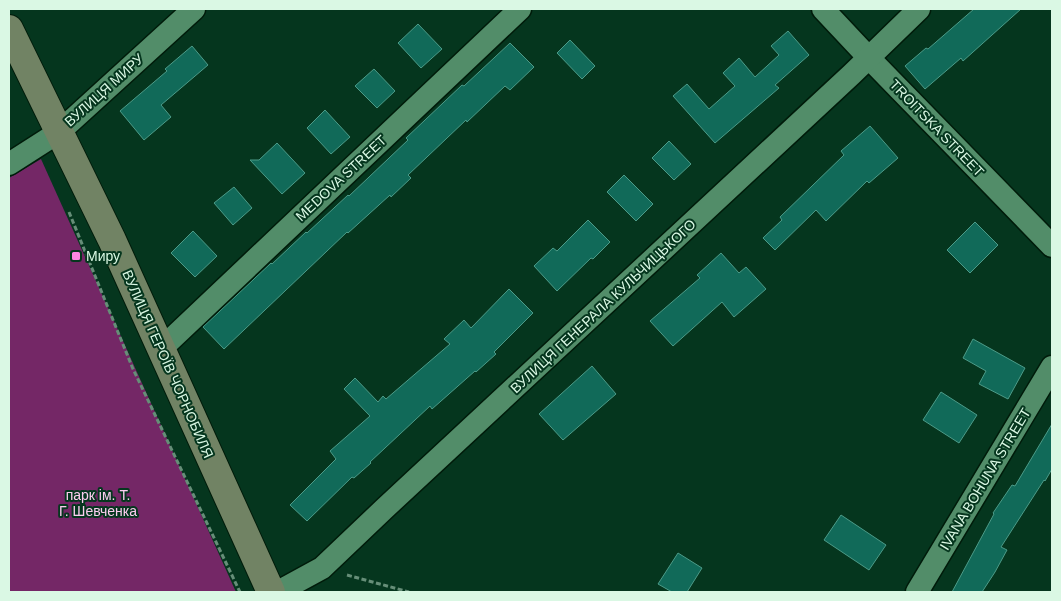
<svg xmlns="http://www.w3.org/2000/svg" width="1061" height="601" font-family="Helvetica,sans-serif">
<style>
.green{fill:#742766}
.building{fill:#116a59;stroke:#4c9b88}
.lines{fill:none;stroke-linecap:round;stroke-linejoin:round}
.street-casing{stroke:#001b0a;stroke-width:25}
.secondary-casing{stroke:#001b0a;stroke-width:30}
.path{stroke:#668e78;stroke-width:3;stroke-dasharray:5 2.5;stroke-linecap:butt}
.street{stroke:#528d69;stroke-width:22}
.secondary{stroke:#718364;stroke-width:28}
.poi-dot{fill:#fd86e3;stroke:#05361e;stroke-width:2}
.labels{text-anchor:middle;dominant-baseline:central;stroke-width:4;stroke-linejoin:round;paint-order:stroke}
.street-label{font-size:14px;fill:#daf8e4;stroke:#05361e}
.poi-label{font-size:14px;fill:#daf8e4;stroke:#05361e;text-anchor:start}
.park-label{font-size:14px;fill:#fcccef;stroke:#05361e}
</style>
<rect width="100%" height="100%" fill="#05361e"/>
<path class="green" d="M41,159L236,592H9V178Z"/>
<g class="building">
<path d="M974,9H1021L963,61L961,58L925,89L905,66L926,48L928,49Z"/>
<path d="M418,24L442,49L421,68L398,43Z"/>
<path d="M788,31L809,55L775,85L779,88L715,143L673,96L687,84L709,109L735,86L723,73L739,58L755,77L779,55L771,46Z"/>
<path d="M570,40L595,66L582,79L557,53Z"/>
<path d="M510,43L534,67L510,90L505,86L467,122L466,120L408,175L411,178L391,197L390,195L348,233L347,232L224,349L203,327L271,263L272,264L306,232L307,233L348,195L349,196L408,140L406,138L462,85L464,86Z"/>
<path d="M192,46L208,65L161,105L171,117L144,140L120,111L167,71L165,69Z"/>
<path d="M374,69L395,91L377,108L355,86Z"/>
<path d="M325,110L350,137L331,154L307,128Z"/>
<path d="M870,126L898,158L869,183L867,181L826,221L816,210L775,250L763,238L782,220L780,217L844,155L841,151Z"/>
<path d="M669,141L691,164L674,180L652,158Z"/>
<path d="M277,143L305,173L282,194L250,160H259Z"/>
<path d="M624,175L653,204L636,221L607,192Z"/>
<path d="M234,187L252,208L233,225L214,203Z"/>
<path d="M588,220L610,242L593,259L591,258L557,291L534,266L553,248L557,251Z"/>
<path d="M975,222L998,245L970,273L947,250Z"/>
<path d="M193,231L217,256L195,277L171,253Z"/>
<path d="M721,253L739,273L746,267L766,289L734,317L722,302L673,346L650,321L700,278L697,275Z"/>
<path d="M509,289L533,313L494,352L496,354L476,372L475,371L432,409L430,406L370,462L371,463L354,478L352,477L307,521L290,505L336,459L330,451L370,416L344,389L355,378L378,402L383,396L386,399L450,344L444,339L464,320L471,328Z"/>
<path d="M973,339L1025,368L1008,399L979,384L986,371L963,358Z"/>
<path d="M592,366L616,394L563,440L539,414Z"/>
<path d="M941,392L977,415L959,443L923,420Z"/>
<path d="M1052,424V469L1045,481L1044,480L1001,547L1007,550L995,572L982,592H952L994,514L993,513L1012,485L1015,486Z"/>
<path d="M841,515L886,545L869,570L824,540Z"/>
<path d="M678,553L702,568L687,592H672L658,584Z"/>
</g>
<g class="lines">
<defs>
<g id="street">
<path d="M823,9L869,58L1052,246"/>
<path d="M9,164L59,132L194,9"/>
<path d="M162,348L520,9"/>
<path d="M278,592L322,568L384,509L852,74L919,9"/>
<path d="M917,592L1052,367"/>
</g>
<path id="secondary" d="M9,29L112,240L271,592"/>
</defs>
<use href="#street" class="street-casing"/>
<use href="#secondary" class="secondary-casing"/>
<g class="path">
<path d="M69,212L133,369L240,592"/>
<path d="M347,575L409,592"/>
</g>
<use href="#street" class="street"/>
<use href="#secondary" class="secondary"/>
</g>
<rect class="poi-dot" x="71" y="251" width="10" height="10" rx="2.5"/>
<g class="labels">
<g class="street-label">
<text transform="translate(104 90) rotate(-42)">ВУЛИЦЯ МИРУ</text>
<text transform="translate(937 128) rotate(46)">TROITSKA STREET</text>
<text transform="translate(341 178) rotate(-43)">MEDOVA STREET</text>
<text transform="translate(603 306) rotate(-43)">ВУЛИЦЯ ГЕНЕРАЛА КУЛЬЧИЦЬКОГО</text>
<text transform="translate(168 364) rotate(66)">ВУЛИЦЯ ГЕРОЇВ ЧОРНОБИЛЯ</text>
<text transform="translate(985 479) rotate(-59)">IVANA BOHUNA STREET</text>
</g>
<g class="poi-label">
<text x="86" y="256">Миру</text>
</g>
<g class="park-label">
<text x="98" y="495">парк ім. Т.<tspan x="98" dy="16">Г. Шевченка</tspan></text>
</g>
</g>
<rect width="1061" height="601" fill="none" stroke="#daf8e4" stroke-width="20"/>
</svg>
